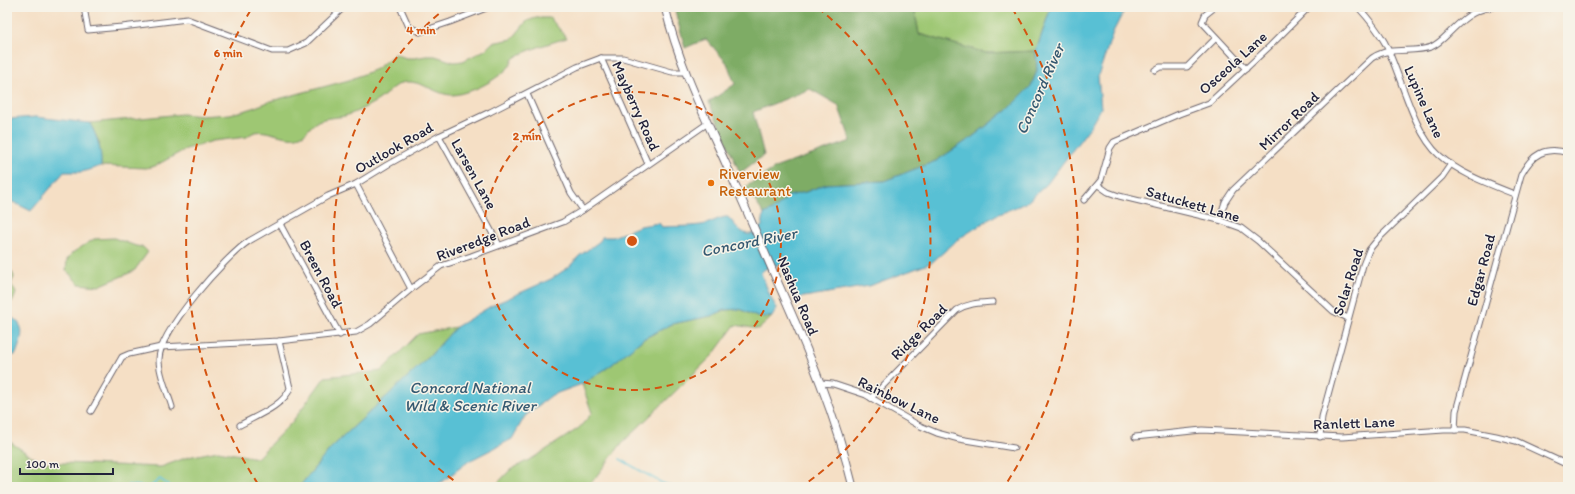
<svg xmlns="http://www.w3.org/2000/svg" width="1575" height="494" font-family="Itim,sans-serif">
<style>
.green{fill:#9ec773;stroke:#607457}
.forest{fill:#7eac65;stroke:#506750}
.water{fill:#58c0d4;stroke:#3d7188}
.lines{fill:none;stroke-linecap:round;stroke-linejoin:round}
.stream{stroke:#58c0d4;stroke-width:2}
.minor-casing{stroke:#6c646b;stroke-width:7}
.secondary-casing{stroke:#6c646b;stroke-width:9}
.minor{stroke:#fff;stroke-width:5}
.secondary{stroke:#fff;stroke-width:7}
.ring{fill:none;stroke:#d45411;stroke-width:2;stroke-dasharray:7 5}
.food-dot{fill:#e8710a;stroke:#f7f3e8;stroke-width:1.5}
.labels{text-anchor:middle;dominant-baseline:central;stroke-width:3;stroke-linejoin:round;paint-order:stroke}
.street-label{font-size:15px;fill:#22223b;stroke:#f7f3e8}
.food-label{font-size:15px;fill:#c56008;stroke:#f7f3e8;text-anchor:start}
.water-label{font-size:16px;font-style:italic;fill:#355971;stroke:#f7f3e8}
.centre{fill:#d45411;stroke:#f7f3e8;stroke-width:2}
.ring-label{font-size:12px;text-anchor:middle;font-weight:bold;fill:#d45411;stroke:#f7f3e8;stroke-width:3;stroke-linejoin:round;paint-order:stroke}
</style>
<rect width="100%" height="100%" fill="#f7f3e8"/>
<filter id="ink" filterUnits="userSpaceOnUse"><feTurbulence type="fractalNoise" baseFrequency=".025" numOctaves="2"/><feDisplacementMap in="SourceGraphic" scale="8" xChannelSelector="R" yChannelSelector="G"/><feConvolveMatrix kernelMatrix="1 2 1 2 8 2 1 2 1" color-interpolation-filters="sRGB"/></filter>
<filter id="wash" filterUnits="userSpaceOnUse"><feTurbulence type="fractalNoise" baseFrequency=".012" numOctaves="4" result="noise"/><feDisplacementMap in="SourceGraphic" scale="16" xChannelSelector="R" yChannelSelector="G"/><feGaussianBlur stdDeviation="0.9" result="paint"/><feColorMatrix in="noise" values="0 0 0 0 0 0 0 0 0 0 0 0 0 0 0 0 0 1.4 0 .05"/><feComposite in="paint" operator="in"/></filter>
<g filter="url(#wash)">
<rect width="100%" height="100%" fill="#f5dfc5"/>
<g class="green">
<path d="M914,7H1051L1036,51L986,53L919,34Z"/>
<path d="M536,18H550L567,38C556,41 520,52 513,59C511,61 511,65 509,67C498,78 484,86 470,91C465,92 458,95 452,95C436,95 422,80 405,82C394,84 385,97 375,102C366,107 355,113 345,116C336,118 327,117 318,121C312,124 309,130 304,134C286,146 262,121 247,137L213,141L186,149L155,166L146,168L101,166L99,142L90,123L182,114L201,116L230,114L247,110L271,101L349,80L376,69L395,54L406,58H415L426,56H435L454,62L463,61L485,50L492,43L512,39L527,21Z"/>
<path d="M114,238L136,246L143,247L148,252L134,271L99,286L79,284L66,270L67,260L72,253L94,239Z"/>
<path d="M7,271L12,272L14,277L11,284L16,293L13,301L7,303Z"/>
<path d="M740,309L757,317H772L759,329L735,325L712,356L622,443L588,487H494L510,470L538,455L579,428L592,413L582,384L610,366L643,339L672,324L711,316L725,310Z"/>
<path d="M456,327L429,357L331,448L299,487H7V440L40,462L161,467L188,457L218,451L257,458L292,422L325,377L381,371L418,334Z"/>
</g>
<path class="forest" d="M674,7H914L919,34L986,53L1036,51L1037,71L1031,86L1007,110L971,138L936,161L884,181L826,184L806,192L790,196L776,208L764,214L745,187L777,167L851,141L838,105L810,89L753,112L764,155L740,173L709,102L735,84L727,63L706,39L685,48Z"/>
<g class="water">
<path d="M1051,7H1126L1113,32L1098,76L1101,108L1090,127L1047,184L1026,203L996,215L960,238L931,263L869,286L798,298L781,264L765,269L761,273L771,298L777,308L772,317H757L740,309L725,310L711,316L672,324L643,339L610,366L582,384L552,395L525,416L512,439L469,461L443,481L432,487H299L331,448L429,357L456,327L491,306L551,279L569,267L579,256L600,241L602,237H613L640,226L659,223L662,227C675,226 688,227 701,225C710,224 721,216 728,217C733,222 742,236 751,234C754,233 759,228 762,226L764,214L776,208L789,196L806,192L826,184L884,181L936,161L971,138L1007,110L1031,86L1037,71L1036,51Z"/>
<path d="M36,117L90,123C97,137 102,149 101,166L82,172H64L31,211L13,202L7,201V119Z"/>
<path d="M7,314L8,316C28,324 22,338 16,354L7,359Z"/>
</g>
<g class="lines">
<g class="stream">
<path d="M620,459L662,483L673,487"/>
<path d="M127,487L128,485L148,487"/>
<path d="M150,487L160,479L171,487"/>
</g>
</g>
</g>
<g filter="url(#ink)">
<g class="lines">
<defs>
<g id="minor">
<path d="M84,7L88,30L122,27L187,19L272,51H288L306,43L344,7"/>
<path d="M400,7L409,27L420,32L450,22L489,7"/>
<path d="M1215,7L1205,15L1202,22L1246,69"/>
<path d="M1358,7C1368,18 1378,30 1385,43C1401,75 1413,132 1439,155C1460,174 1489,184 1514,194"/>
<path d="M601,58L648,164"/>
<path d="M1155,70L1160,67H1187L1216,38"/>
<path d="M527,94L571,193L583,210"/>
<path d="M439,136L499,245"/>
<path d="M356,184L411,289"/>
<path d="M1098,185L1108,192L1119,196L1219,220L1241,228L1258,241L1333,311L1348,318"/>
<path d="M1084,200L1101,180L1110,148L1114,142L1179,114L1209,103L1270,46L1309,7"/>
<path d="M1219,220L1225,202L1233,190L1372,58C1392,45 1411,54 1431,47C1438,44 1443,39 1448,34C1462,20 1472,10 1492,7"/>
<path d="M280,224L340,335"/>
<path d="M821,383L833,384L866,395L918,425L937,433L959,439L1014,448"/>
<path d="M871,398L957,310C969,303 979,303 993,302"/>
<path d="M172,407C168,393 159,375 159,360C158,332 226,256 249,241L328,196L356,184L387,165L439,136L490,112L577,67L601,58H623L672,72H685"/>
<path d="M91,411L122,357L129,354L161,347L279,341L356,332L370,324L411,289L441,266L471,256L563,222L583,210L708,123"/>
<path d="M240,425C254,417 285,405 290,388L279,341"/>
<path d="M1455,430L1456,411L1521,175C1532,154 1545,146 1568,153"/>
<path d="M1135,437L1202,430L1342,437L1444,430H1465L1496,436L1516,441L1568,465"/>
<path d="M1320,437L1322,417L1363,265L1369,250L1378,239L1442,177L1451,164"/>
</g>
<path id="secondary" d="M665,7C678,62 703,113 726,164C744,204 761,244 778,283C808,350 836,416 853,487"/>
</defs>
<use href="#minor" class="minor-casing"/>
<use href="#secondary" class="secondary-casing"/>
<use href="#minor" class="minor"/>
<use href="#secondary" class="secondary"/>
</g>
</g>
<g class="ring">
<circle cx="632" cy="241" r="149"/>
<path d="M463 487A298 298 0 0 1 446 8M818 8A298 298 0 0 1 801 487"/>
<path d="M258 484A446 446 0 0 1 252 8M1012 8A446 446 0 0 1 1006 484"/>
</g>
<circle class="food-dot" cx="711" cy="183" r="4"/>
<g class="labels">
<g class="street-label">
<text transform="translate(1233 63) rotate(-42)">Osceola Lane</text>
<text transform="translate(1424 102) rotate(66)">Lupine Lane</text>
<text transform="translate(636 106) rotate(66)">Mayberry Road</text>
<text transform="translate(1289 121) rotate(-44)">Mirror Road</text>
<text transform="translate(394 148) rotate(-30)">Outlook Road</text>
<text transform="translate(474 174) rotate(61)">Larsen Lane</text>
<text transform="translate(1193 204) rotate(16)">Satuckett Lane</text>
<text transform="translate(483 239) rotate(-21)">Riveredge Road</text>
<text transform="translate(1481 270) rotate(-75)">Edgar Road</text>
<text transform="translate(321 274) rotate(62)">Breen Road</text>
<text transform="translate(1348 282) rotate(-72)">Solar Road</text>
<text transform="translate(798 296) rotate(67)">Nashua Road</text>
<text transform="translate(919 332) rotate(-45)">Ridge Road</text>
<text transform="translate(899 400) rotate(26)">Rainbow Lane</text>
<text transform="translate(1354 423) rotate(-2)">Ranlett Lane</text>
</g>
<g class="food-label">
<text x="719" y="174">Riverview<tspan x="719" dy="17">Restaurant</tspan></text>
</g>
<g class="water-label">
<text transform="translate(1040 89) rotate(-66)">Concord River</text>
<text transform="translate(749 242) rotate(-11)">Concord River</text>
<text x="470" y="387">Concord National<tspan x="470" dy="18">Wild &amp; Scenic River</tspan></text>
</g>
</g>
<circle cx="632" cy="241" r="6" class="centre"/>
<g class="ring-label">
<text x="421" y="34">4 min</text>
<text x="228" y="57">6 min</text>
<text x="527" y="140">2 min</text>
</g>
<rect width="1575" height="494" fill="none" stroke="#f7f3e8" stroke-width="24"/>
<path d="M20 468v6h93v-6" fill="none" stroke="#22223b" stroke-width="2"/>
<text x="26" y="468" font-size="12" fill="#22223b" stroke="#f7f3e8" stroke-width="3" paint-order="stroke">100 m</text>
</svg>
